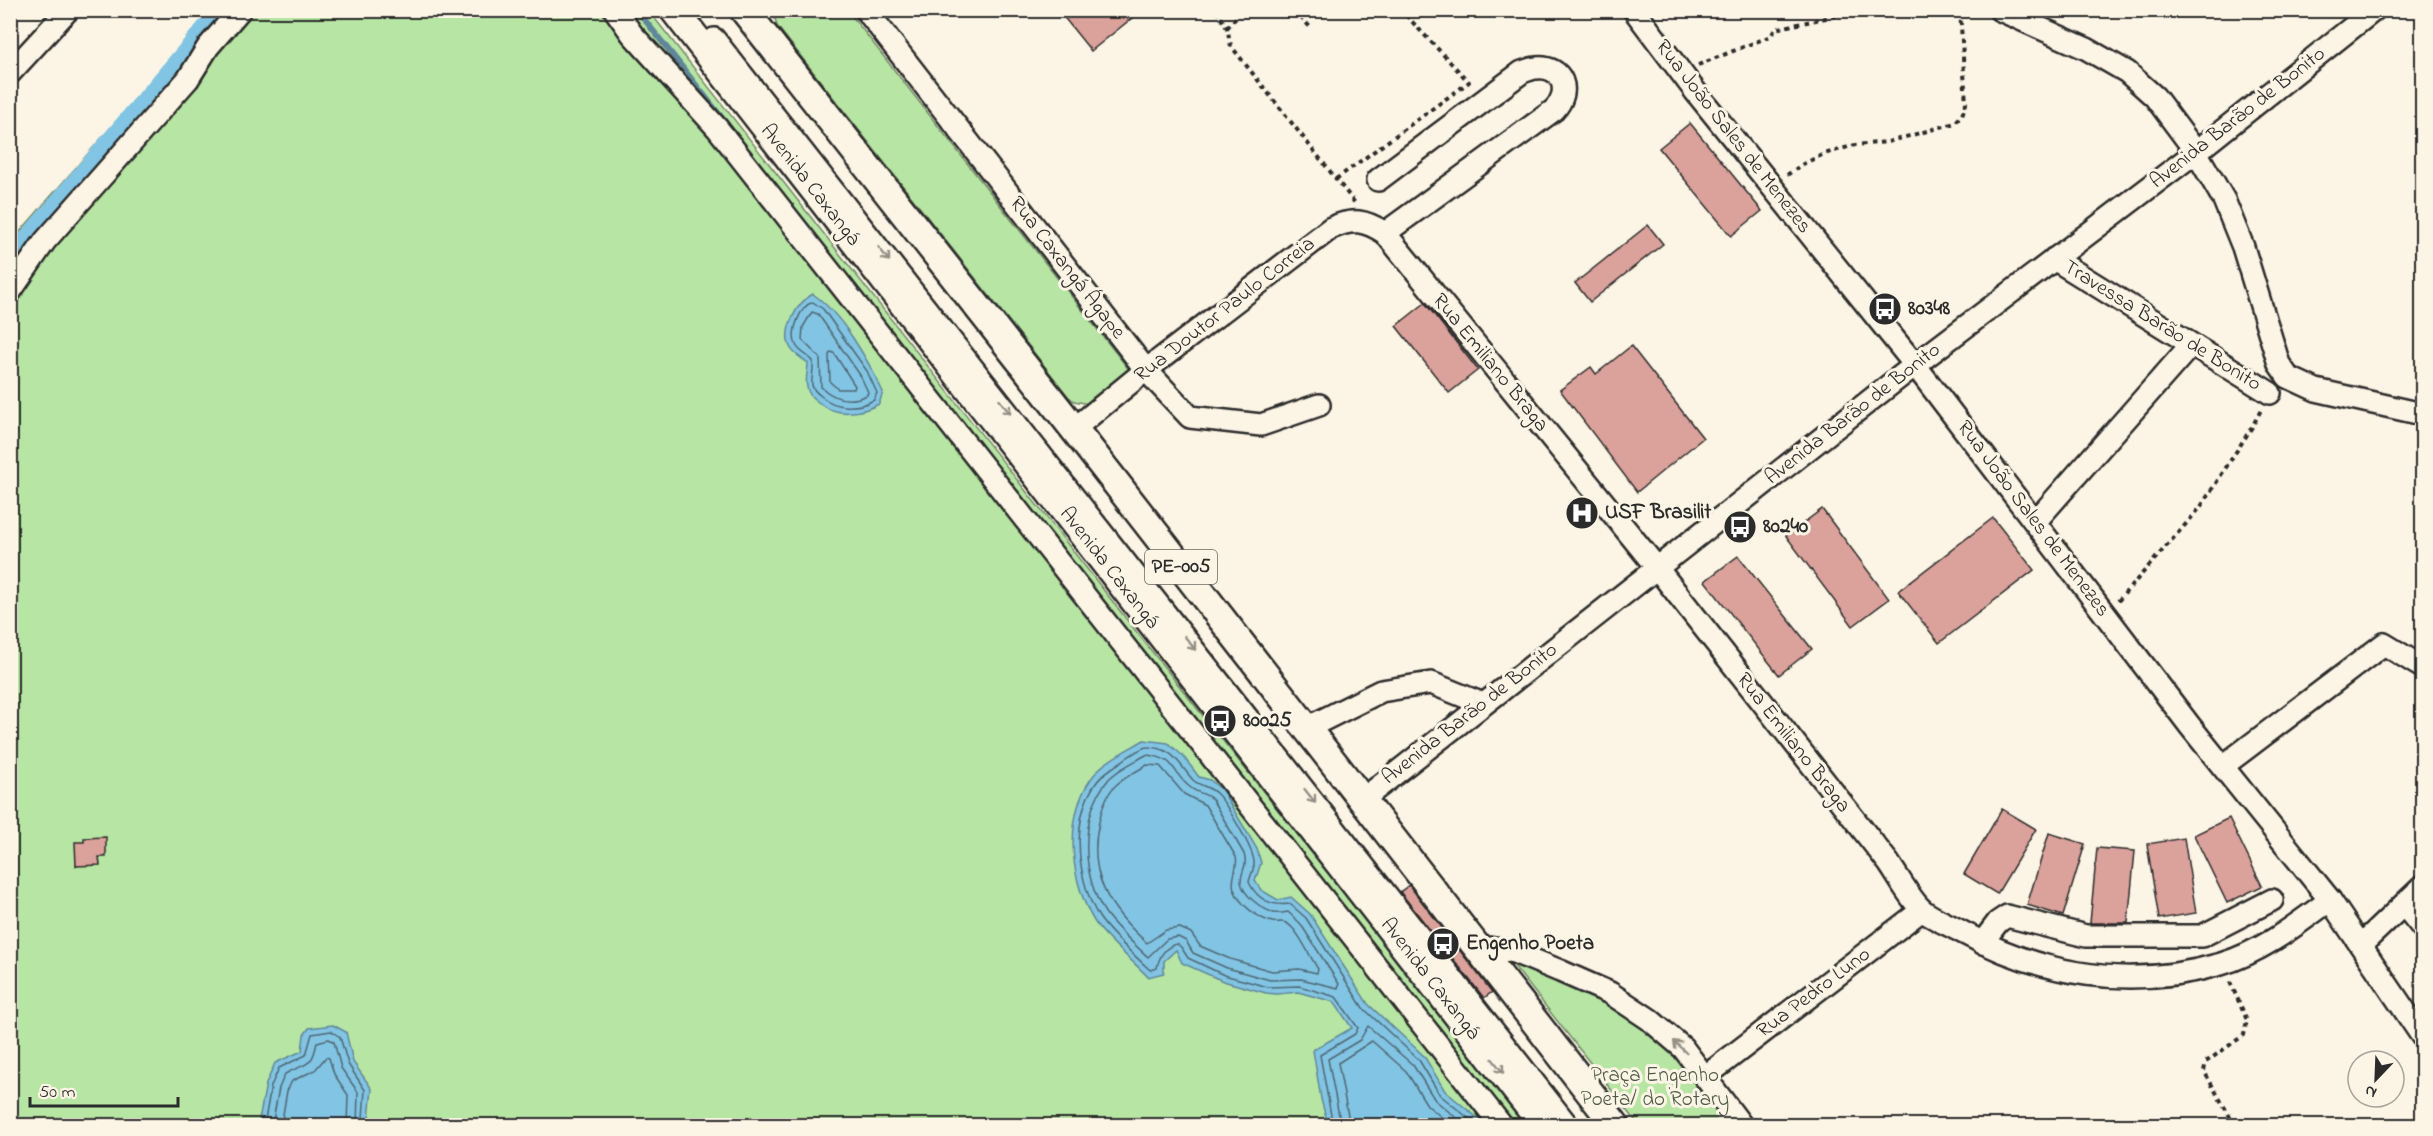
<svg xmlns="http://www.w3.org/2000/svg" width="2433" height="1136" font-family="'Indie Flower',sans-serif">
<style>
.green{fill:#b7e5a3;stroke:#718867;stroke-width:1.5}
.water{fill:#82c4e3;stroke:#5f8799;stroke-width:1.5}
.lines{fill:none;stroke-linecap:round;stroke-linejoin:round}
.shore{stroke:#4e6875;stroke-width:1.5}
.stream{stroke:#5f8799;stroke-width:6}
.canal{stroke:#82c4e3;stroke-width:21}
.building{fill:#dba19b;stroke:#2b2b2b;stroke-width:1.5}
.minor-casing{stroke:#2b2b2b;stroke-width:26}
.major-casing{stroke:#2b2b2b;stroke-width:32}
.path{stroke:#2b2b2b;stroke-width:4;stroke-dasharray:4.5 4.5;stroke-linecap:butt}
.minor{stroke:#fcf5e5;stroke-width:21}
.major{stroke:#fcf5e5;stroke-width:27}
.oneway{stroke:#949088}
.labels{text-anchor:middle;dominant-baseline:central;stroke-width:6;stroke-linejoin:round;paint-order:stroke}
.shield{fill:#fcf5e5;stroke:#6a6863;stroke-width:1.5}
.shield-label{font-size:20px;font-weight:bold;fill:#2b2b2b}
.street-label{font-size:21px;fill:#2b2b2b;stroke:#fcf5e5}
.poi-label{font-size:21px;font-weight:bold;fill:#2b2b2b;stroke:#fcf5e5;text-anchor:start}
.park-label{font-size:21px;fill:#4e5a49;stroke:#fcf5e5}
</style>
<rect width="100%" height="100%" fill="#fcf5e5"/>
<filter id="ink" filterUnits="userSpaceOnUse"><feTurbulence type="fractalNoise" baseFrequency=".0167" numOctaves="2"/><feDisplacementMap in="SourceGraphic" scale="12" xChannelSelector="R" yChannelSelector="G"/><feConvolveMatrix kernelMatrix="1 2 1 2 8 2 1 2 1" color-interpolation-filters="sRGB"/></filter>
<g filter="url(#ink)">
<g class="green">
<path d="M213,10L649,11L1146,644L1528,1125L11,1126V242Z"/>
<path d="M781,11H848L1130,371L1089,404L1074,401L1068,396L777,26L775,18Z"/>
<path d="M1516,965C1574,984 1637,1013 1678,1059C1697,1080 1712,1103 1728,1125H1639L1514,966Z"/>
</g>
<g class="water">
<path d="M813,294C842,314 868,360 883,392L879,404C860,414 835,417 818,402C812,397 808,394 807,387C805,380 808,370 808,363C802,358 794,355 790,347C782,330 797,302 813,294Z"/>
<path d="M1144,740L1168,743L1183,756L1199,777L1210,780L1222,790L1257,849L1261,863L1255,881L1261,890L1278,900L1291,897L1310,914L1368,1004L1424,1056L1445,1091L1486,1125H1328L1321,1099L1313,1050L1352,1028L1334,1002L1298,992L1277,994L1266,993L1223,981L1182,963L1176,950L1164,961V973L1148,977C1134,962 1103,936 1094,921C1068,878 1063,809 1098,770C1108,759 1131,748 1144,740Z"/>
<path d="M333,1025L346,1032L353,1062L372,1089L369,1119L371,1125H258L266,1084L275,1063L302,1051L304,1035L309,1028Z"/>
</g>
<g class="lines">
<g class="shore">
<path d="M813,302L823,309L867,371L877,393L874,400C857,409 836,409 821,396C817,393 813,390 812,385C811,378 814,369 813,361C808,355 799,352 796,345C790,332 800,306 813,302Z"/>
<path d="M812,312L818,314L860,375L868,392L867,395C850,403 834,399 821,387L820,358L802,340L803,327Z"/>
<path d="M831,352L834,353L855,386L854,389H838L830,382L829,355Z"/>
<path d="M1146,755C1179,758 1170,773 1191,788C1197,793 1205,793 1212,799L1244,854C1248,867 1241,870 1241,881C1242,895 1262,909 1274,913C1278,914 1283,913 1288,912L1300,923L1339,984L1338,988L1301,979L1270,980L1227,968L1193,953L1186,941L1178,937L1167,939L1148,957C1135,945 1117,929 1106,914C1081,878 1079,815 1108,780C1116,770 1134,762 1146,755Z"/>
<path d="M1147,765L1160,766L1184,794L1205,805L1236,857C1239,868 1230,878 1234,889C1239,904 1257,918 1272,922C1277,923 1282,921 1286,923C1297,927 1311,959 1318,969L1317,973L1299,969L1272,971L1230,959L1200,946L1191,933L1180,928L1166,930L1147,943C1109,909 1087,875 1099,822C1102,809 1106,794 1116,785C1125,777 1137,771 1147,765Z"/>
<path d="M264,1126L271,1086L279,1068L306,1055L312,1034L331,1031L340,1037L348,1064L365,1090L363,1118L365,1126"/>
<path d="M272,1126L279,1088L285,1074C306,1062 312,1069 317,1042L329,1039L334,1042L341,1068L358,1092L357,1126"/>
<path d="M281,1126L287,1091L292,1081L315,1070L326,1057L329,1058L334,1074L348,1095L347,1126"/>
<path d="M1333,1126L1320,1055L1355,1034L1358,1028L1336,997L1299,986L1268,987L1224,975L1188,958L1181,947L1177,944C1165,946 1159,957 1157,968L1150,970C1138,959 1107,930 1099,917C1074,877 1067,797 1112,768C1120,763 1140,747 1147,747C1173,747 1178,763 1193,780C1199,786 1209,786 1216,793C1225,801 1256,853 1254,864C1254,870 1250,876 1249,882C1257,900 1272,906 1290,904L1306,918L1363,1008L1419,1060L1440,1095L1478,1126"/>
<path d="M1341,1126L1328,1059L1360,1040L1368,1026L1413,1065L1435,1100L1466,1126"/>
<path d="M1350,1126L1338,1063L1372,1041L1406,1071L1427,1105L1452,1126"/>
</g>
<g class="stream">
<path d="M637,10L727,124"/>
<path d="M209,26L225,13"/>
</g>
<path class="canal" d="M10,261L209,26"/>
</g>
<g class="building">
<path d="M1058,10H1142L1091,51Z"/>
<path d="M1690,123L1762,211L1731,236L1659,148Z"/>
<path d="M1648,225L1663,244L1590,302L1575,283Z"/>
<path d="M1425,303L1478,370L1449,393L1396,326Z"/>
<path d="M1631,346L1703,438L1637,492L1560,390L1591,367L1596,374Z"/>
<path d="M1822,509L1889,599L1853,626L1786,536Z"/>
<path d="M1993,518L2034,570L1939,643L1898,591Z"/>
<path d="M1738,556L1812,649L1779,675L1705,581Z"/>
<path d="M2002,809L2036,829L1997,894L1964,874Z"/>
<path d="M2229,818L2262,886L2227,903L2194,835Z"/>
<path d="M2049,833L2085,844L2063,916L2027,905Z"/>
<path d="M106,837V857H99L100,865L76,866L75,842H84V838Z"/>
<path d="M2184,838L2196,913L2159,919L2147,844Z"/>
<path d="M2097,848L2135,851L2128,923H2090Z"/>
<path d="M1409,885L1492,992L1484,998L1400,892Z"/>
</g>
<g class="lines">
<defs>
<g id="minor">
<path d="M615,10L632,34L718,129L1502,1126"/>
<path d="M866,10L1146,370L1190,417L1261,425L1319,405"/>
<path d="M1634,10L1695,91L1915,365L2190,726L2330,900L2422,1036"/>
<path d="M2000,10L2087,49L2127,72L2155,97L2196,152L2224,200L2243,247L2279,364L2288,377L2316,390L2422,414"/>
<path d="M714,39L1568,1126"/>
<path d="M10,73L68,10"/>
<path d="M1378,180L1522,72C1526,71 1532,68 1536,68C1563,65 1572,92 1554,110L1385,233"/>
<path d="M2054,259L2270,393"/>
<path d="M10,292L45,241L188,79L208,47L240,10"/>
<path d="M1074,429L1146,370L1331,228C1353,218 1365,220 1385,233L1657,568L1888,862C1898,876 1910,899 1922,910C1933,919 1950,925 1962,932C2043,976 2131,990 2221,964C2262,952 2296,925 2330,900"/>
<path d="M2035,522L2191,345"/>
<path d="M1307,728L1381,691L1431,683L1483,704"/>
<path d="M2223,766L2384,644L2422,667"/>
<path d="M1362,800L1915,365L2196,152L2374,10"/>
<path d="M2404,905L2422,927"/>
<path d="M1982,943L1998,922L2007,916L2086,936H2202L2272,900"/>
<path d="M2361,945L2422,887"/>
<path d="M1476,946L1514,952L1560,971L1610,993L1649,1019L1683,1048L1742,1126"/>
<path d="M1706,1076L1922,910"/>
</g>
<g id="major">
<path d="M674,10L1544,1126"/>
<path d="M744,10L1074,429L1616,1126"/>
</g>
</defs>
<use href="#minor" class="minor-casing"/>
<use href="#major" class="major-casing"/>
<g class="path">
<path d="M1216,10L1227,28L1231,46L1355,203"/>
<path d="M1294,10L1311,28"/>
<path d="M1227,28L1243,10"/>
<path d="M1698,65L1771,36L1775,29L1862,10"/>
<path d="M1787,175L1803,164L1824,154L1855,145L1888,142L1955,123L1962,115L1966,104L1960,10"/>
<path d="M1336,179L1469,82L1401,10"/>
<path d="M2118,601L2200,508L2252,427L2262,408"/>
<path d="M2230,982L2247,1020L2244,1035L2206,1062L2204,1071L2235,1126"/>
</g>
<use href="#minor" class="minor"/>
<use href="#major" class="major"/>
</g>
<defs><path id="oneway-shaft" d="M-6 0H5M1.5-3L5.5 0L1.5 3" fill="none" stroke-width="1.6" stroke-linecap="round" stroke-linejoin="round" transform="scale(1.5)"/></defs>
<g class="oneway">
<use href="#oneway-shaft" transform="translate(884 254) rotate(52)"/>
<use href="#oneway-shaft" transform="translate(1005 407) rotate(52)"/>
<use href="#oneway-shaft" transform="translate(1190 643) rotate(52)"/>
<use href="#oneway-shaft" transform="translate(1310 796) rotate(52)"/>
<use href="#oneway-shaft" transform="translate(1680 1047) rotate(-136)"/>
<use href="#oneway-shaft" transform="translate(1498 1066) rotate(52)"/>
</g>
</g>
<defs>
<symbol id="bus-disc" viewBox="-11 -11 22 22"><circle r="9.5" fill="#2b2b2b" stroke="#fcf5e5"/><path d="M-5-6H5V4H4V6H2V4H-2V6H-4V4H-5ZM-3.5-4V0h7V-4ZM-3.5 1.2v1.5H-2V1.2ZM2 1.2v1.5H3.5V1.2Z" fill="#fff"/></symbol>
<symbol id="hospital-disc" viewBox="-11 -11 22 22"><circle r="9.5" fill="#2b2b2b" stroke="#fcf5e5"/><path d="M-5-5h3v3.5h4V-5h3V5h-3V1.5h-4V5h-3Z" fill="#fff"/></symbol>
</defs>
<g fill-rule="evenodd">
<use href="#bus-disc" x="1866" y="290" width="38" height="38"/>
<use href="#hospital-disc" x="1563" y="494" width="38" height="38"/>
<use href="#bus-disc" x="1721" y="508" width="38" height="38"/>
<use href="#bus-disc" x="1201" y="702" width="38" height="38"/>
<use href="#bus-disc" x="1424" y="925" width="38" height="38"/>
</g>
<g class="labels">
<rect class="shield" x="1145" y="550" width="72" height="34" rx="4.5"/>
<g class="shield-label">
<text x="1181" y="567">PE-005</text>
</g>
<g class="street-label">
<text transform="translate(2238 118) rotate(-38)">Avenida Barão de Bonito</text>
<text transform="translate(1733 137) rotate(52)">Rua João Sales de Menezes</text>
<text transform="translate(810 185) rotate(52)">Avenida Caxangá</text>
<text transform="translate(1067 268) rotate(52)">Rua Caxangá Ágape</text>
<text transform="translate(1225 310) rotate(-38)">Rua Doutor Paulo Correia</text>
<text transform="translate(2162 326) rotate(32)">Travessa Barão de Bonito</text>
<text transform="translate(1490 363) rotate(51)">Rua Emiliano Braga</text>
<text transform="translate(1853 414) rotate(-38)">Avenida Barão de Bonito</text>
<text transform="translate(2033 519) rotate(53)">Rua João Sales de Menezes</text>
<text transform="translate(1109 568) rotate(52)">Avenida Caxangá</text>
<text transform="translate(1470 714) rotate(-38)">Avenida Barão de Bonito</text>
<text transform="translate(1793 743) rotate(52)">Rua Emiliano Braga</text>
<text transform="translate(1430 979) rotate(52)">Avenida Caxangá</text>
<text transform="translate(1814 993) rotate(-37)">Rua Pedro Luno</text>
</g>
<g class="poi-label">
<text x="1908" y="309">80348</text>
<text x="1605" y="513">USF Brasilit</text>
<text x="1763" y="527">80240</text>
<text x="1243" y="721">80025</text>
<text x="1466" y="944">Engenho Poeta</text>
</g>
<g class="park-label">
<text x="1655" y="1076">Praça Engenho<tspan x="1655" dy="24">Poeta/ do Rotary</tspan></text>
</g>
</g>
<rect width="2433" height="1136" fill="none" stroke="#fcf5e5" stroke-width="36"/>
<rect x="18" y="18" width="2397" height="1100" fill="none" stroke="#2b2b2b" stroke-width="2" filter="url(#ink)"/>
<g transform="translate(2376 1079) rotate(203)"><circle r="28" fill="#fcf5e5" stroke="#a8a49b" stroke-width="1.5"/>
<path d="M0-4.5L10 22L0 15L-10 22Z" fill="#2b2b2b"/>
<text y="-9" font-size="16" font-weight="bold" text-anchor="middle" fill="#2b2b2b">N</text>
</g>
<path d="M30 1097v9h148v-9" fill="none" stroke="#2b2b2b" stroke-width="3"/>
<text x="39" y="1097" font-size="18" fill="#2b2b2b" stroke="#fcf5e5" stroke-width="4.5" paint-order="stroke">50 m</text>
</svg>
